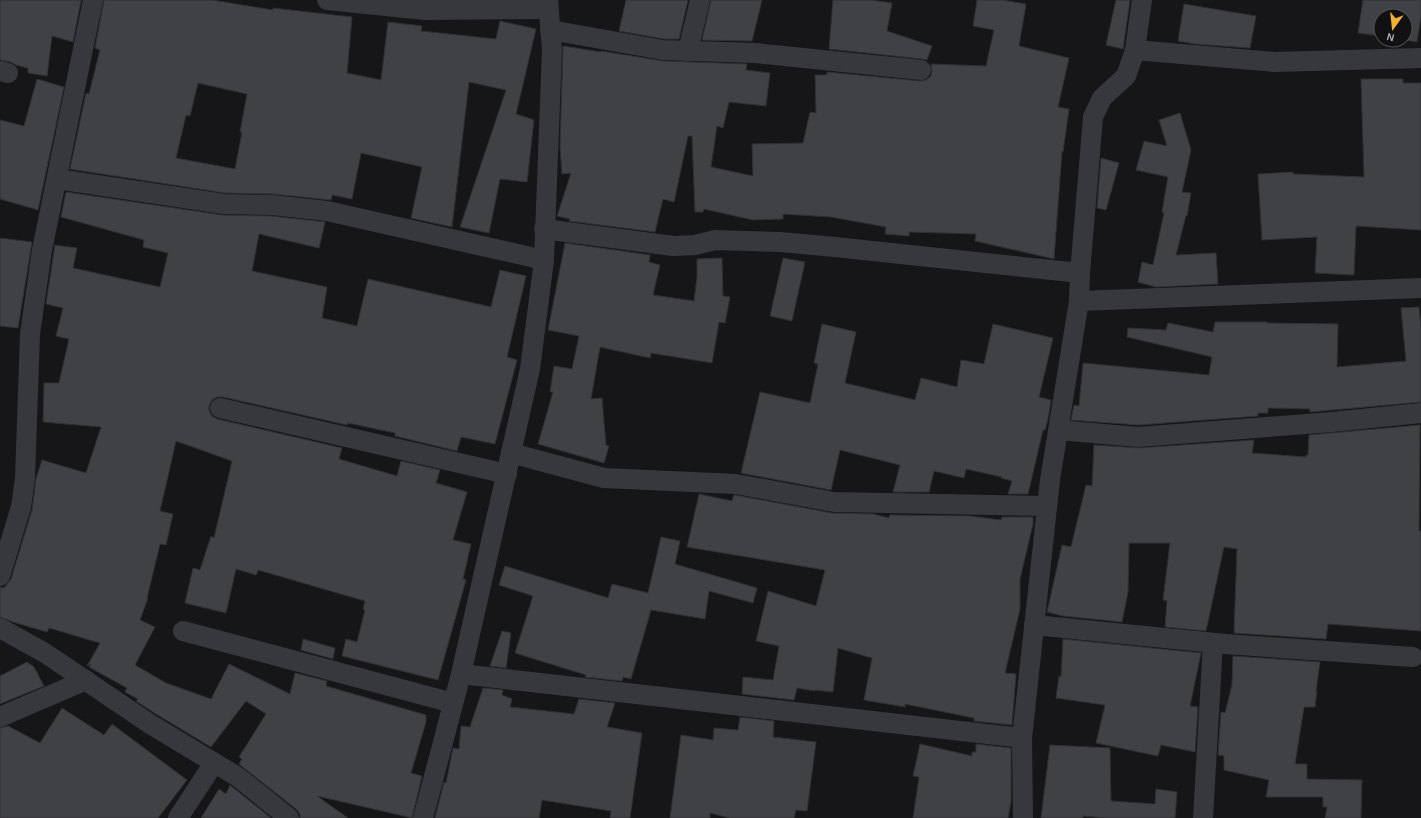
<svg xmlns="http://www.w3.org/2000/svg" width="1421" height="818" font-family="Karla,sans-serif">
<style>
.building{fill:#404145;stroke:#303034;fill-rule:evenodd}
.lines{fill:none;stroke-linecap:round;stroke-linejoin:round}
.minor{stroke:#37383d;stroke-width:20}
</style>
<rect width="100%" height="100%" fill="#161618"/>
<g class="building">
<path d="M0,0H81L73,42L52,36L47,76L28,73V68L16,65L11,62L0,60Z"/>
<path d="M104,0H212L273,10V8L352,17L347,73L381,80L388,22L422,26L421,31L496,39L500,21L536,29L516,114L534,120L527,182L500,179L489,233L460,227L506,90L469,82L452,227L411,218L422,167L361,153L352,199L332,195L331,200L273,194L225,193L70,169L86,93L89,94L100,50L95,48ZM198,83L247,94L240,132H242L235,169L176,158L186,115L190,116Z"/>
<path d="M626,0H688L679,39H664L619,31Z"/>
<path d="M711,0H762L752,41L702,40Z"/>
<path d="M833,0H871L892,3L887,31L932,46L927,60L922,59L829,49Z"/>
<path d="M977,0H1002L1026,4L1019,46L1069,58L1058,107L1069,109L1063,152H1062L1054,259L975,241L976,234L909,232V236L885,234L886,227L831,217L783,214V219L753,220L704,209L703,212H695L692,136H688L674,202L663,199L655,232L569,221L570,219L557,216L571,173L562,174L560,147L563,46L601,52V51L663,61L747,64L746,70L770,73L766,106L729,102L723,128L717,126L711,167L753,176L752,144L803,143L810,112L816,113L815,75H827V72L920,81L926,80L931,76L932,71L931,64L986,66L994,30L973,26Z"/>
<path d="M1116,0H1130L1123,49L1106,45Z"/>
<path d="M1363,0H1421V16L1417,42L1405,40V16H1381V36L1358,33Z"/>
<path d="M1184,4L1256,16L1250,48L1195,44L1178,41Z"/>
<path d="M37,79L64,87L38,210L0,199V120L24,126Z"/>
<path d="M1361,79H1403V83H1421V230L1356,226L1354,275L1315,273L1317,237L1262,240L1258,174L1293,172V174L1364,177Z"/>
<path d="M1180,113L1191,150L1182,192L1191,193L1187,216L1186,215L1176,255L1216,253L1218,284L1156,287L1138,282L1142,262L1153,265L1164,213L1162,212L1168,177L1136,170L1144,141L1167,146L1159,120Z"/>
<path d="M1101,158L1119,163L1106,210L1097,208Z"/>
<path d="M66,192L222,215L271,216L325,222L319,248L259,234L252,271L327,287L322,318L357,326L368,279L491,307L500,270L526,276L507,357L517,360L495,444L461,437L457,451L395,436V433L348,423L347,425L223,397H217L212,400L209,406V411L212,416L217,419L342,448L339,459L397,476L401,461L440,470L436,483L467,492L453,540L471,544L463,579L466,580L438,680L342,656L346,639L357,642L365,610L363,609L365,601L258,570L256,575L236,569L226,613L185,603L193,568L200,570L211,536L214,538L232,461L176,441L160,511L173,514L166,545L160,544L147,598H148L140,620L155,627L135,665L166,683L211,699L229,664L290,694L295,673L327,681L326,686L426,715V722L411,773L422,776L412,818L317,796L348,818H300V814L296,809L239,764L242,759L239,757L266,714L246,701L211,747L156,714L136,701L138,699L125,692L127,688L89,667L91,664L87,666L100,643L49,628L47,632L13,622L0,617V587L4,588L11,579L32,510L36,479L42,460L86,473L101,427L43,422L44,383H59L69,339L56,336L63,308L46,304L55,245L77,248L73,268L160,287L168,253L143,247L144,240L61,217Z"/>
<path d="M0,238L32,242L18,328L0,326Z"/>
<path d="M565,243L650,255L649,262L660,265L653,295L694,301L697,277V259L722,258L723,296L730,297L725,323L719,322L712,363L651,353L650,358L600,347L591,399L602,398L606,445L609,446L604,463L538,444L553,392H550L554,366L572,369L579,336L548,330Z"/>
<path d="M783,258L805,262L792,321L770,316Z"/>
<path d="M1419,307L1421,327V402L1310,412V409L1268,408V413H1258V416L1138,425L1071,420L1074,405L1079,406L1083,363L1209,375L1212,357L1127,337L1128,328L1166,330L1168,323L1213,332L1215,322H1267V323L1338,324L1337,367L1406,361L1401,308Z"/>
<path d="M822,324L856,332L845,383L915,400L921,378L957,387L961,360L984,364L993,324L1053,338L1039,397L1051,400L1048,419L1045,430H1043L1028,494H1008L1012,481L1001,478L1002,477L966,469L964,478L934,471L929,492H893L900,465L840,450L831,490L741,473L760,392L810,403L818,364L814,363Z"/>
<path d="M1420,425L1419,531H1421V631L1328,624L1326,639L1234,633L1237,549L1224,547L1206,631L1165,627L1167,601L1163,600L1170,543H1129L1128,592L1122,622L1063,616L1047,612L1062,545L1071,547L1086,485L1092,486L1094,445L1139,448L1254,440L1252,453L1306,457V455H1308L1309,435Z"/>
<path d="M699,494L732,501L734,495H735L832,513L873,514L889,518L890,515L970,516L1001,520L1002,517H1033V524L1020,579V609L1005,673L1016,674L1012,725L974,721V718L905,704V707L864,700L872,658L838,648L833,692L815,690V691L797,688L794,700L742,694L743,677L773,680L779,646L756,641L768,591L816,606L825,570L687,547Z"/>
<path d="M661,537L680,541L675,564L757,588L753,603L709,591L705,619L651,610L631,679L623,677L622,681L585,677L586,675L515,653L533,596L499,585L505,566L608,598L612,584L648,593Z"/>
<path d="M502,631L511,633L506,668L490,666Z"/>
<path d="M303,639L335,648L333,659L301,650Z"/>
<path d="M1063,639L1201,653L1190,706L1198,707L1195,752L1161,745L1158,756L1096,743L1105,705L1056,698L1059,676L1061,677Z"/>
<path d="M1233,656L1320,662L1316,691H1317L1315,707H1304L1295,764H1307V779L1362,780L1361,818H1325L1327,807H1323V797H1266L1269,780L1224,770V756L1218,755L1221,712L1225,713L1232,685Z"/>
<path d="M27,662L34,667L44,686L0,704V676Z"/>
<path d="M483,688L503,690L502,695L512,699L510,707L574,714L579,699L615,703L607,727L642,733L630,818H610L611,811L542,800L539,818H435L444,782L446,783L453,748L459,749L461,726L470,727Z"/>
<path d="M62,708L104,735L112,724L187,780L158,818H0V728L8,726L40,743Z"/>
<path d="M740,717L774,721L773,737L816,742L807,811L796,810L794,818H730L710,813V818H670L681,735L713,740L714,728L738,730Z"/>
<path d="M920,744L972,756V752H976V744L1011,748V802L1008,818H913L919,777L913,776Z"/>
<path d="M1050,745L1110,748L1111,801L1155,804L1156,789L1177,792L1175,818H1105L1083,816V818H1041Z"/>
<path d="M230,785L231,786L271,818H201L219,789L226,794Z"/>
</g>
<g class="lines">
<g class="minor">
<path d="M327,0L425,10L548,9"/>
<path d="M550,30L663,50L755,53L921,70"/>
<path d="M1135,50L1274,62L1421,58"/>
<path d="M688,51L700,0"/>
<path d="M0,71L8,73"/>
<path d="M57,179L224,204L272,205L327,211L544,260"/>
<path d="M544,229L673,246L695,245L715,240L780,242L835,247L1080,273"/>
<path d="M1079,301L1421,288"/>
<path d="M220,408L507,474"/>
<path d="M1058,430L1138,437L1332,422L1421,413"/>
<path d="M511,453L604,478L736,484L834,502L1047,506"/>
<path d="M0,576L21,507L25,478L30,334L42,250L93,0"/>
<path d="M1034,625L1225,644L1413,657"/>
<path d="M0,628L45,653L150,724L238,777L289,818"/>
<path d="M183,631L453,703"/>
<path d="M461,674L1022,738"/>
<path d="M0,717L86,680"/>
<path d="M178,818L214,763"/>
<path d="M423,818L461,674L530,369L544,260L552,50L548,0"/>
<path d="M1023,818L1022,738L1050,480L1079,301L1080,273L1093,117L1102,98L1126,76L1135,50L1142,0"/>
<path d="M1203,818L1213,643"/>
</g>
</g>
<g transform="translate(1393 28) rotate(195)"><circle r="19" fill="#111113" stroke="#4d4f55"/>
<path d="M0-3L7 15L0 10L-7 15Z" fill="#f2b134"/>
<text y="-6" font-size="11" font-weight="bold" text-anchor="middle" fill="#a8adb8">N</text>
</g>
</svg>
